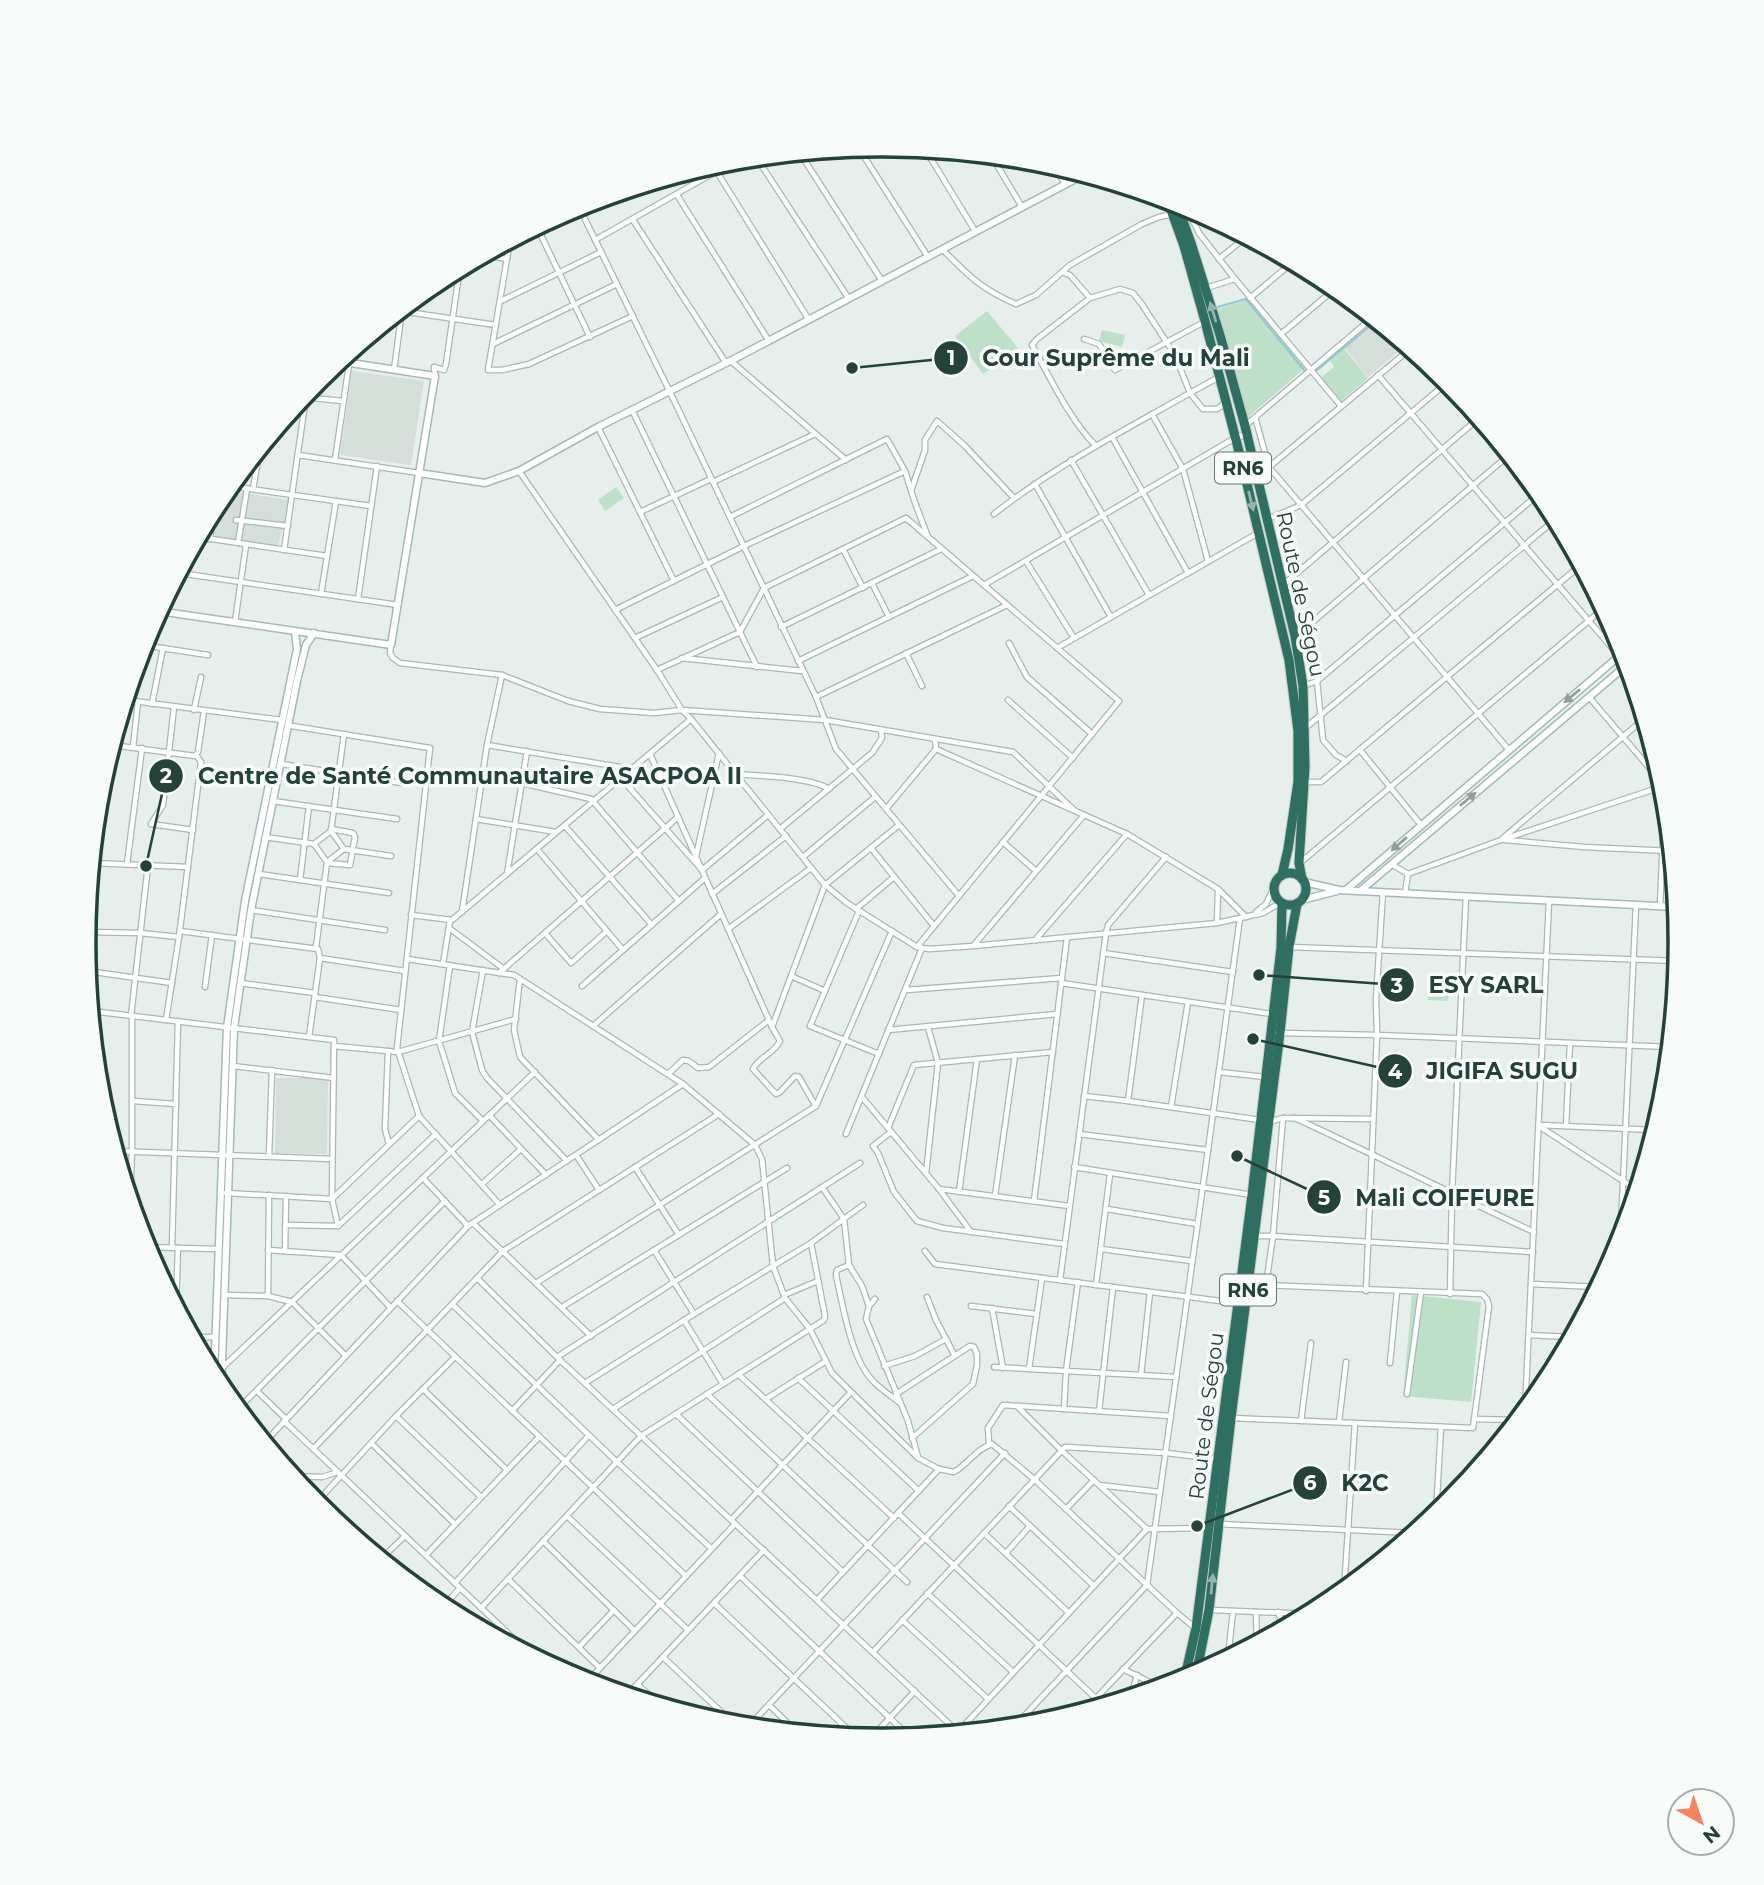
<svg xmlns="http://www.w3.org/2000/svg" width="1764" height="1885" font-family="Montserrat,sans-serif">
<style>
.built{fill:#d4dfda}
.green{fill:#bfe0c8}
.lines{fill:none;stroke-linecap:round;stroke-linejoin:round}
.stream{stroke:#8ec9d4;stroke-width:2}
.street-casing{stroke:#a8b8b2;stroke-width:7}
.secondary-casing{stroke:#a4bbb3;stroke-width:9}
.highway-casing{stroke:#c2cac8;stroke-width:11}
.street{stroke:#fff;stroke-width:4.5}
.secondary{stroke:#fff;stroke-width:6}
.highway{stroke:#2f6f62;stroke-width:9}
.oneway{fill:#93b5ae}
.oneway2{fill:#92a09c}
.labels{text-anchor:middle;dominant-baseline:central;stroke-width:7;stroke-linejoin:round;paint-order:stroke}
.shield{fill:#f7fbf9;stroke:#637a73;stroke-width:2}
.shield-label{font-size:19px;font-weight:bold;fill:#24423a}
.street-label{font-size:21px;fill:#24423a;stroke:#f7fbf9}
.rim{fill:none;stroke:#24423a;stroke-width:3.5}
.leader{fill:none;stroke:#24423a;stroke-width:2.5}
.callout-dot{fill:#24423a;stroke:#f7fbf9;stroke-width:2.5}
.mark-label{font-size:21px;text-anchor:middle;font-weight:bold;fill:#fff}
.callout-label{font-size:23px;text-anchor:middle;font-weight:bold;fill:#24423a;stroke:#f7fbf9;stroke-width:7;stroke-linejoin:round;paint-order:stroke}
</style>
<rect width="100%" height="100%" fill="#e6efeb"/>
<g class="built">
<path d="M1377,321L1406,345L1368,377L1345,348Z"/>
<path d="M352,371L424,381L411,465L340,455Z"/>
<path d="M226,490L289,500L278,546L214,538L223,493Z"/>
<path d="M276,1078H328L327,1154L275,1153Z"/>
</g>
<g class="green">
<path d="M1247,300L1305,368L1247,418L1214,310Z"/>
<path d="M987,311L1018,348L983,374L955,336Z"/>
<path d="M1102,330L1125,335L1122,347L1099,341Z"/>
<path d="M1344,349L1368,378L1340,402L1321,378L1334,367L1330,361Z"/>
<path d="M616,487L624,498L605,511L598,500Z"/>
<path d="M1428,990H1448V1001L1428,1000Z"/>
<path d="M1412,1295L1481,1302L1471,1402L1403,1396Z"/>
</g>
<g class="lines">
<g class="stream">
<path d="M1214,308L1246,299L1304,370"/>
<path d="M1316,371L1376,321"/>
</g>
<defs>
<g id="street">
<path d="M858,147L928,257"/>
<path d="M925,149L975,231"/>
<path d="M800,153L882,281"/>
<path d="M991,155L1022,207"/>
<path d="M756,157L849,299"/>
<path d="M1053,164L1065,184"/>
<path d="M717,172L809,320"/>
<path d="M677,195L769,341"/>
<path d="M578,205L669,390L816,697L836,749L959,896"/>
<path d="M1191,217L1199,233L1235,279L1341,406"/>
<path d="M1190,218L1198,211"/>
<path d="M633,220L726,363"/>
<path d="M537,227L590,337"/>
<path d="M595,240L740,158"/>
<path d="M510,241L488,370H502L529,364L633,316"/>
<path d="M943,250C969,276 981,289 1016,304L1036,295L1070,265L1142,224L1159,217L1173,214"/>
<path d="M483,255L507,259"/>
<path d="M1219,259L1246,237"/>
<path d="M1062,272L1070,275L1090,298L1120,289L1133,293L1141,303L1175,355L1190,393L1219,377"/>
<path d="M1206,288L1235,279"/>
<path d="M1090,298L1037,339L1032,345C1051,379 1068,417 1095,445"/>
<path d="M1250,298L1293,262"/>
<path d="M501,301L601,252"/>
<path d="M400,311L496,325"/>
<path d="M1281,334L1336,288"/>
<path d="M1084,339L1099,344L1115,370L1204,322"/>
<path d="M493,344L617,284"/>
<path d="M731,361L846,460"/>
<path d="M394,370L402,310"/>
<path d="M1378,375L1619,656"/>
<path d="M435,376L434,367L444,370L446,364L460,267"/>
<path d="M303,397L342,401"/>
<path d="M632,410L757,667"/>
<path d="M1152,414L1183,469L1208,561"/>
<path d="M1255,417L1269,467L1509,750"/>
<path d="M1246,425L1372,318"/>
<path d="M598,427L674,581"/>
<path d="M1112,437L1188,573"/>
<path d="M298,455L419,473"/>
<path d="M335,460L351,351"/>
<path d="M1071,460L1149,595"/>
<path d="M519,471L657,670L682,710L691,719L825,885L847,903L917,947L929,949L973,946L1217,923L1263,913L1280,903"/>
<path d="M1257,474L1269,467L1410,349"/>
<path d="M713,482L815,434"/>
<path d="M1035,484L1111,617"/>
<path d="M229,486L371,506"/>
<path d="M912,488L925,450V440L937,421L964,445L1014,498"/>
<path d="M253,489L260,449"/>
<path d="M640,512L711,479"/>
<path d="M994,514C1055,466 1123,431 1190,393L1203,409H1217L1225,403"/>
<path d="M730,517L887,439L905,471L914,500L928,537"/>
<path d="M1268,519L1301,505L1449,381"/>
<path d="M236,520L288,526"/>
<path d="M198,537L327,556"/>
<path d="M210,539L214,507"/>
<path d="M238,543L247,489"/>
<path d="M843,549L863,588"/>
<path d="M284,550L306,397"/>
<path d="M1026,561L1074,638"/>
<path d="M179,573L398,605"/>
<path d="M872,583L889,617"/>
<path d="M1284,584L1479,418"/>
<path d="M984,585L1235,438L1247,434"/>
<path d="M321,594L336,501"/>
<path d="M358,599L377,466"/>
<path d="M615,610L744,546L905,471"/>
<path d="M235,622L246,545"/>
<path d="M781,627L941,549"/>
<path d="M1296,636L1509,455"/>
<path d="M635,638L723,597"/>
<path d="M1009,643L1027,677L1092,734"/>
<path d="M142,645L208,655"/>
<path d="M391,645L390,653L393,658L400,663L502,675L568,701L600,709L654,713L682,710L825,720L1013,752L1074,810"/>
<path d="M1057,648L1258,533"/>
<path d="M906,653L922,686"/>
<path d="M682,658L802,671"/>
<path d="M798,661L973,576"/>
<path d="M139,666L142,648"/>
<path d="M657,670L740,632L764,588L906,518L1119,701L917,947"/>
<path d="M1317,681L1323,740L1336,755L1347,761"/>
<path d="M1303,686L1317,681L1540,493"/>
<path d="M816,697L1007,605"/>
<path d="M1589,697L1664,785"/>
<path d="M126,700L282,720"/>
<path d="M1008,700L1073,758"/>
<path d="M152,704L163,648"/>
<path d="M174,707L163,805L151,824L193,830"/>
<path d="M194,710L201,677"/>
<path d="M292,726L430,748L397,1048L419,1116L500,1205"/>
<path d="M1304,729L1556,519"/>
<path d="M112,745L195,756L198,752L204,711"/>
<path d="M487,745L632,769"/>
<path d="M133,747L138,702"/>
<path d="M936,749L1127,834L1218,889L1246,917"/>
<path d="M1360,750L1421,825"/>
<path d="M650,754L772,1027L780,1041C775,1053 759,1057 753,1069L776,1094L780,1092L795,1076L799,1077L815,1105"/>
<path d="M281,764L402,783"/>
<path d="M735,774C759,776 811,777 829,789"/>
<path d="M621,778L702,870L768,815"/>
<path d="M504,779L591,799L679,901"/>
<path d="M1304,782H1321L1581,565"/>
<path d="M273,801L397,819"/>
<path d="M886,809L936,749L935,739"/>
<path d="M476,819L556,832"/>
<path d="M565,826L652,925"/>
<path d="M780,829L872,753L882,738L881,730"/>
<path d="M331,831L344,734"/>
<path d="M265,837L314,844"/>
<path d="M1503,838L1644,719"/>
<path d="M1505,840L1584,847L1671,851"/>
<path d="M1003,842L1036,871"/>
<path d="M871,848L934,926"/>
<path d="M344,849L391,856"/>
<path d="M537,849L623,950"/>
<path d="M696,856L719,753"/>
<path d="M803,857L875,797"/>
<path d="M1301,862L1604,608"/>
<path d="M92,863L188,867"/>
<path d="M327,863L350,865L355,837L353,833L331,829"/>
<path d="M127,864L142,748"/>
<path d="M1391,864L1408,874"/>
<path d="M259,874L389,893"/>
<path d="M507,874L527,751"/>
<path d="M300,880L309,806"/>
<path d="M1405,893L1408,874L1501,840L1664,786"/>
<path d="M712,894L786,836"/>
<path d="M1660,906L1665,788"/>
<path d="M856,909L894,877"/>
<path d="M251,910L385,930"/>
<path d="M859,911L810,1026L879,1054"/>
<path d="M462,912L487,745L502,675"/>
<path d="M1256,912L1266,904L1273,889"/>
<path d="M411,915L452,920L691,719"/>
<path d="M1217,923L1218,890"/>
<path d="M449,928L504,969"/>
<path d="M728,929L811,868"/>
<path d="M180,931L318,949L320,958L309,1037"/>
<path d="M88,932L140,933L179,937"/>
<path d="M545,933L571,963L607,931"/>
<path d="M1036,939L1127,834"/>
<path d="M974,945L1084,815"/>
<path d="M316,947L327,862L314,844L331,831L344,849L327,862"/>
<path d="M1289,947L1678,961"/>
<path d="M1103,953L1233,972"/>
<path d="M320,958L405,971"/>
<path d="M407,959L514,975L683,1084L755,1145L762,1159L773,1266L785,1298L810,1329L832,1373L918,1458L939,1469L954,1472C967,1465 977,1448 992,1444L1034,1479L1177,1613L1195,1628"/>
<path d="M443,964L450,920"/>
<path d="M450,965L439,1041L455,1093L483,1121"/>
<path d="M483,970L472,1032L482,1070L487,1078L567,1161"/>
<path d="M87,971L172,983"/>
<path d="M87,973L89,893"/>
<path d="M499,973L678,817"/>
<path d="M791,976L825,991"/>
<path d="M520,979L514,1030L520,1057L599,1140"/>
<path d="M240,983L315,993"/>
<path d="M1061,983L1272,1014"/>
<path d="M582,986L705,878"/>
<path d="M205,987L212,935"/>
<path d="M906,990L1062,978"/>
<path d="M1142,995L1128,1101L1260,1120"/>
<path d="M315,997L401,1010"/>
<path d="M91,1011L334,1040L332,1199L338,1226"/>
<path d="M131,1016L148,865"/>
<path d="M166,1020L179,937L201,762L196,755"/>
<path d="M593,1026L721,914"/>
<path d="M772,1027L825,885L899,825"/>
<path d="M888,1030L1057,1014"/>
<path d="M1280,1033L1377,1035L1670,1047"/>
<path d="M334,1046L398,1052L516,1019"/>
<path d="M388,1051L385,1129L389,1144"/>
<path d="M233,1066L334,1078"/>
<path d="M1219,1072L1265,1077"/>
<path d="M668,1074L683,1060L689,1061L698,1068L709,1067L769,1020"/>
<path d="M1084,1096L1128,1101"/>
<path d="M862,1097L939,1189L971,1232"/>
<path d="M133,1101L176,1104"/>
<path d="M1171,1107L1188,1002"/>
<path d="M489,1115L546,1175"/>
<path d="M1295,1118C1375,1155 1454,1195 1534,1232"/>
<path d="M1269,1122L1283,1118L1373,1119"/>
<path d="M1540,1125L1655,1130"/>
<path d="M1539,1126L1637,1190"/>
<path d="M1566,1126L1570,1043"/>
<path d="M888,1128L914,1065L1053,1052"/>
<path d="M891,1132L873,1146L878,1153L894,1192L917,1221L943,1228L1064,1244"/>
<path d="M846,1134L922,948"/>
<path d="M1208,1150L1240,918"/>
<path d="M115,1151L332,1159"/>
<path d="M576,1155L599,1190"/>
<path d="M269,1156L272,1070"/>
<path d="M635,1167L679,1235"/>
<path d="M1074,1167L1252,1195"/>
<path d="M926,1173L938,1063L928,1027"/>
<path d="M423,1178L468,1226"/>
<path d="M482,1184L521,1149"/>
<path d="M822,1187L844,1219L849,1265L862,1286L869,1306"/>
<path d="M939,1189L1069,1206"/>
<path d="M959,1192L977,1059"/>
<path d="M226,1193L332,1199L419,1116"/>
<path d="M995,1196L1015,1055"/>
<path d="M130,1200L132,1151V1016"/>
<path d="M1034,1201L1067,937"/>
<path d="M1107,1209L1197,1224"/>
<path d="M473,1223L591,1336"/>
<path d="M285,1225L338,1226L436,1134"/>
<path d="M1255,1236H1273L1283,1118"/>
<path d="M1620,1246L1636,905"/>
<path d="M145,1247L218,1249"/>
<path d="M172,1248L178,1021"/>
<path d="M1101,1249L1192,1261"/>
<path d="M268,1250L341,1255L390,1307"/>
<path d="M654,1250L694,1314"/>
<path d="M285,1251L286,1196"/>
<path d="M925,1251L935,1264L1236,1303"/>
<path d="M849,1265L837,1270L836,1275C843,1306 851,1360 874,1382C882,1390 891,1396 900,1403"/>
<path d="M477,1278L560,1360L959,1733"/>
<path d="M1060,1280L1106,933L1108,925L1166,857"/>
<path d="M536,1283L816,1106L892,931"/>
<path d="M1531,1284L1599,1287"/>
<path d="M1096,1285L1110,1174"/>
<path d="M1266,1285L1273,1236L1533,1252"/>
<path d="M1366,1291L1377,1035L1376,999L1383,892"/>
<path d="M1450,1294L1452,1194L1466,896"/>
<path d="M224,1295L268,1296L292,1302L345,1355"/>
<path d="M784,1295L818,1281"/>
<path d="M268,1296L269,1195"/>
<path d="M927,1297L936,1320L955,1356"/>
<path d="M875,1299L869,1306L866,1319L908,1421L918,1457"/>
<path d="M397,1301L686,1576"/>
<path d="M452,1304L617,1462L712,1549"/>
<path d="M176,1305L178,1248"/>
<path d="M971,1306L1036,1314"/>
<path d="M562,1307L787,1168"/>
<path d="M992,1308L1003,1368"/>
<path d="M684,1320L723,1384"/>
<path d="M1529,1335L1571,1337"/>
<path d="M192,1337H215"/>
<path d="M557,1357L860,1163"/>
<path d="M1390,1363L1397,1291"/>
<path d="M884,1366L915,1356L946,1339"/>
<path d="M223,1367L535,1072"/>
<path d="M994,1367L1176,1377"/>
<path d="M1029,1369L1042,1278"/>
<path d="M738,1374L894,1518"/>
<path d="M1141,1375L1150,1292"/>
<path d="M798,1378L919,1491"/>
<path d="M585,1383L694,1314L811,1243L863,1205"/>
<path d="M423,1389L507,1470"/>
<path d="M257,1391L286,1419"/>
<path d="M707,1394L907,1582"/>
<path d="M896,1394L970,1346L974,1347L977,1354V1365L973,1384L912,1438"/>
<path d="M1407,1394L1421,1292"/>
<path d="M766,1399L826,1361"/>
<path d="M1017,1406L1061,1450L1147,1529L1208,1528"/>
<path d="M238,1409L445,1201"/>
<path d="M613,1409L785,1298"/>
<path d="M1064,1409L1066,1371L1078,1282"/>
<path d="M1525,1410L1549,901"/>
<path d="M512,1411L560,1360"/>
<path d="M1099,1411L1113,1287"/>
<path d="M676,1414L843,1572"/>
<path d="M396,1416L481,1497"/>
<path d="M1232,1418L1473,1428L1489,1306L1487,1299L1482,1294L1266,1285L1248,1286"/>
<path d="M1474,1419L1517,1420"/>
<path d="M284,1421L532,1656"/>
<path d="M1301,1421L1311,1343"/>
<path d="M1339,1422L1346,1362"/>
<path d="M265,1442L468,1226L683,1084"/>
<path d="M371,1443L455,1524"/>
<path d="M989,1444L988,1428L1003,1405L1171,1416"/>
<path d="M313,1449L503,1251L719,1114"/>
<path d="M293,1476L322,1477L338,1472"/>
<path d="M1099,1485L1160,1492"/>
<path d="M318,1501L344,1529"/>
<path d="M315,1504L396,1416L455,1357"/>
<path d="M1009,1506L1094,1586"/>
<path d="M1066,1509L1094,1480"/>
<path d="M898,1513L1103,1705"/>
<path d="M1436,1515L1441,1427"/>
<path d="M567,1516L688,1630"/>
<path d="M731,1520L851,1392"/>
<path d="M1219,1524L1414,1533"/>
<path d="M984,1533L1069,1613"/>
<path d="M543,1541L635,1631"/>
<path d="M1006,1553L1030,1526"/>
<path d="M426,1555L539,1437"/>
<path d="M381,1559L405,1536"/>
<path d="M740,1576L911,1738"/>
<path d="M508,1579L600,1668"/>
<path d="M455,1583L589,1435"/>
<path d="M1344,1591L1355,1423"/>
<path d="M927,1593L1013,1672"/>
<path d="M817,1600L939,1469"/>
<path d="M714,1603L857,1738"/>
<path d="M442,1608L460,1588"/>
<path d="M481,1608L641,1436L824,1320L825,1316L811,1243"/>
<path d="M1211,1610L1311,1614"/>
<path d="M1256,1612L1257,1643"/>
<path d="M1278,1612L1284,1628"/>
<path d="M902,1620L988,1699"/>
<path d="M579,1647L614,1610"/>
<path d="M873,1652L1065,1447L1166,1453L1217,1459"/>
<path d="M663,1657L736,1726"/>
<path d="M1228,1658L1233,1611"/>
<path d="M1123,1669L1162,1688"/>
<path d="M586,1683L735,1524"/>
<path d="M637,1684L660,1705"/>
<path d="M627,1695L764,1550"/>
<path d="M1131,1697L1137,1675"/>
<path d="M769,1705L797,1732"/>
<path d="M1084,1711L1177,1613"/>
<path d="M708,1719L718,1709"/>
<path d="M748,1727L1005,1453"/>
<path d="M1013,1728L1147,1585L1208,1150L1079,1134"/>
<path d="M958,1732L1147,1529"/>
<path d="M870,1739L915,1691"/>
</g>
<g id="secondary">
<path d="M419,473L485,483L519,471L598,427L736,358L1085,174"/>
<path d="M158,611L391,645L435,376L338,361"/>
<path d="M1304,882L1339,890L1676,907"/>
<path d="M1346,890L1624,652"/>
<path d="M1360,891L1628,664"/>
<path d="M1302,900L1337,891"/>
<path d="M214,1378L227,1027L245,901L297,649L295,632"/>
<path d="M221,1389L234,1028L251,910L297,681L306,645L314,633"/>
</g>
<g id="highway">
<path d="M1167,199L1184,246L1205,321L1242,463L1289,660L1298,731V782L1288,849L1282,875"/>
<path d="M1176,202L1191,243L1220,335L1245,426L1295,636L1303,686L1305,767L1299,863L1302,879"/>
<circle cx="1290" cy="889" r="16"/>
<path d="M1196,1675L1209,1610L1231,1418L1280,1033L1289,947L1297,904"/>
<path d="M1184,1681L1196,1628L1252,1195L1281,948L1282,904"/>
</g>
</defs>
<use href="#street" class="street-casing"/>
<use href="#secondary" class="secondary-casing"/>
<use href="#highway" class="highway-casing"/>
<use href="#street" class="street"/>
<use href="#secondary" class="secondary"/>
<use href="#highway" class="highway"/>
</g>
<defs><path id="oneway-solid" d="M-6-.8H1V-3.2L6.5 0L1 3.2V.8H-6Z" transform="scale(1.75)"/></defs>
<g class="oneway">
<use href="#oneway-solid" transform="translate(1213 312) rotate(-107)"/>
<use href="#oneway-solid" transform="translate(1251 501) rotate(76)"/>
<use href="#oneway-solid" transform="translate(1212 1584) rotate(-84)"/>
</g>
<g class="oneway2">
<use href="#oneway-solid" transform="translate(1572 696) rotate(140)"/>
<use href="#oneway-solid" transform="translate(1468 799) rotate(-40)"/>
<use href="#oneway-solid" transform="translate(1399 844) rotate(139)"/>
</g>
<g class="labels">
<g class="shield">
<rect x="1215" y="452.5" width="56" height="31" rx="5"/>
<rect x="1220" y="1274.5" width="56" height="31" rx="5"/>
</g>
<g class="shield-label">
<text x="1243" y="468">RN6</text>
<text x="1248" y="1290">RN6</text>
</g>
<g class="street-label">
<text transform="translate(1301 594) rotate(78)">Route de Ségou</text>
<text transform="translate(1206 1416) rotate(-83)">Route de Ségou</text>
</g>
</g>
<path d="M0 0H1764V1885H0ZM881 157H883A785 785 0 0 1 1668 942V943A785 785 0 0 1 883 1728H881A785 785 0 0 1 96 943V942A785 785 0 0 1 881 157Z" fill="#f7fbf9" fill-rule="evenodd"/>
<path class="rim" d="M881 157H883A785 785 0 0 1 1668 942V943A785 785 0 0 1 883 1728H881A785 785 0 0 1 96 943V942A785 785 0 0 1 881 157Z"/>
<path class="leader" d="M852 368L951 358M146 866L166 776M1259 975L1397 985M1253 1039L1395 1071M1237 1156L1324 1197M1197 1526L1310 1483"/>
<g class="callout-dot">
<circle cx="852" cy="368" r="7"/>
<circle cx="146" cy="866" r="7"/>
<circle cx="1259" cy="975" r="7"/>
<circle cx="1253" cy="1039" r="7"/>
<circle cx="1237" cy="1156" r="7"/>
<circle cx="1197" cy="1526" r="7"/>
<circle cx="951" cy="358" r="18"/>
<circle cx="166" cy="776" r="18"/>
<circle cx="1397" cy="985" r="18"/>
<circle cx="1395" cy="1071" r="18"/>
<circle cx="1324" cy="1197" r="18"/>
<circle cx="1310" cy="1483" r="18"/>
</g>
<g class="mark-label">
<text x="951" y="365">1</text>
<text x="166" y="783">2</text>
<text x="1397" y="993">3</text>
<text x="1395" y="1079">4</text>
<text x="1324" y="1205">5</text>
<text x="1310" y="1490">6</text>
</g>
<g class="callout-label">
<text x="1116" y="366">Cour Suprême du Mali</text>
<text x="470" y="784">Centre de Santé Communautaire ASACPOA II</text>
<text x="1486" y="993">ESY SARL</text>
<text x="1502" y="1079">JIGIFA SUGU</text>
<text x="1445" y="1206">Mali COIFFURE</text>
<text x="1365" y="1491">K2C</text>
</g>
<g transform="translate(1701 1822) rotate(140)"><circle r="33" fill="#f7fbf9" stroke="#a3b1ad" stroke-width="2"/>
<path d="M0-5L12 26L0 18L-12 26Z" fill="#f4845f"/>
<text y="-10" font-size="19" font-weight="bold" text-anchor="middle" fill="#24423a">N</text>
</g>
</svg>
